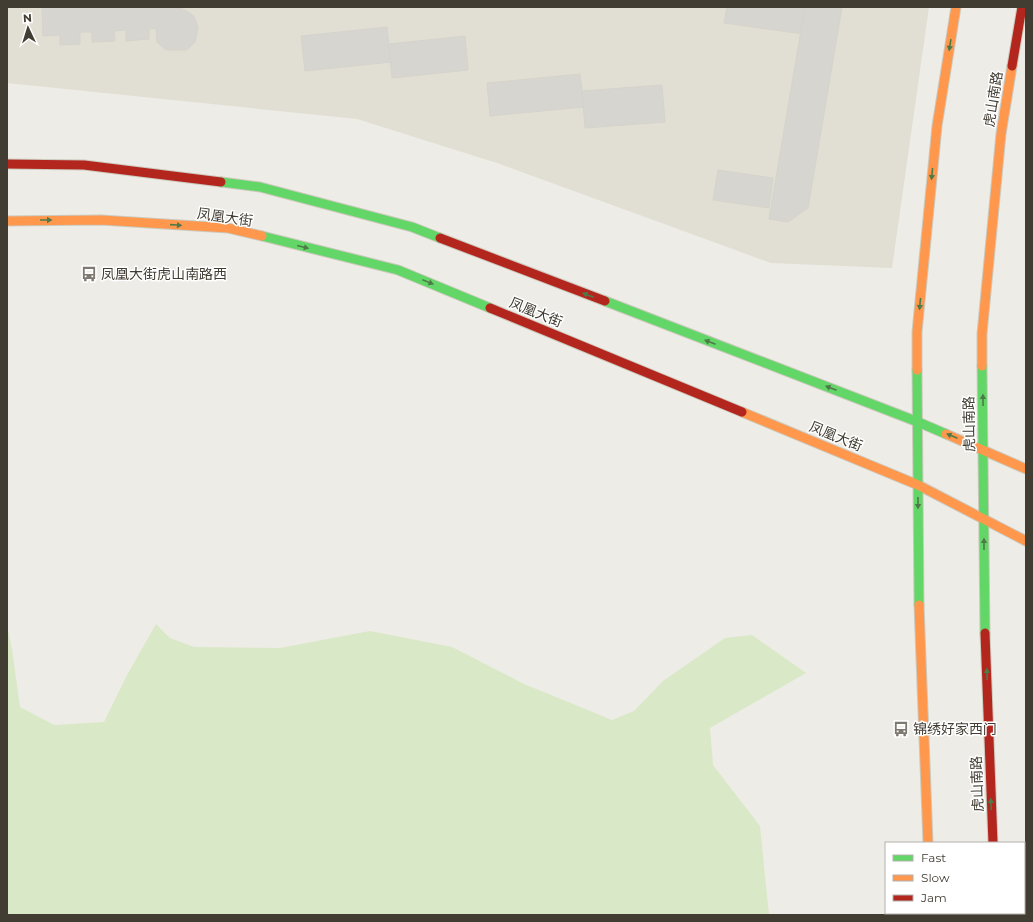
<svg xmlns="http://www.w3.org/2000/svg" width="1033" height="922" font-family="Montserrat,'Noto Sans SC',sans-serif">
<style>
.residential{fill:#e1ded3}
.green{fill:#d9e8c6}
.building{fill:#d7d5cf;stroke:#d6d3cc}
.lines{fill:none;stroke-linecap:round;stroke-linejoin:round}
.fast-casing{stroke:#ccc9bd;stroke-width:11}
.slow-casing{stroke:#ccc9bd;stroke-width:11}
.jam-casing{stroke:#ccc9bd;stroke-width:11}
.fast{stroke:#63d668;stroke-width:9}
.slow{stroke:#ff974d;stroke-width:9}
.jam{stroke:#b3261e;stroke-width:9}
.oneway{fill:#4f7a48}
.labels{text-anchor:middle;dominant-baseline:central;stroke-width:3;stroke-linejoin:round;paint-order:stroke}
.street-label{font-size:14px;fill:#423d33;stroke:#fff}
.poi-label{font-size:14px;fill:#423d33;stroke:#fff;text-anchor:start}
</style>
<rect width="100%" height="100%" fill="#eeece6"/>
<path class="residential" d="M7,7H929L892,268L771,263L497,163L357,119L7,83Z"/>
<path class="green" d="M156,624L170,638L194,647L280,648L370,631L452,647L524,684L612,720L634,711L663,681L725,638L752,635L806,673L710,728L713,765L760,826L769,915H7V625L12,649L20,707L54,725L104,722L126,677Z"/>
<g class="building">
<path d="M42,7H168L183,9L194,16L198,27L195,42L187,50H166L157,42L156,28L149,29V39L126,41V30L114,31L115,41L92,42V32H80V44L60,45V35L43,36Z"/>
<path d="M727,7H807L803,34L724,23Z"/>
<path d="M805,7H842L808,208L788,222L769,219Z"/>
<path d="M387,27L391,62L305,71L301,36Z"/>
<path d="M465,36L468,70L392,78L389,44Z"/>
<path d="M580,74L584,107L490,116L487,83Z"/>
<path d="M662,85L665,122L585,128L582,91Z"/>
<path d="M718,170L773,178L769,208L713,200Z"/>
</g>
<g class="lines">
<defs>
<g id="fast">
<path d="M221,182L260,187L412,227L440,238"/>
<path d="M262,236L398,270L490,308"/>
<path d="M605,301L918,422L946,434"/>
<path d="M982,366L985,633"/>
<path d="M917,370L919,605"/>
<path d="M930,913V915"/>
</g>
<g id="slow">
<path d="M7,221L101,220L228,228L262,236"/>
<path d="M982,366V334L1001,134L1012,66"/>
<path d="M917,370V332L937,126L956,7"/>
<path d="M742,412L918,485L1026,541"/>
<path d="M946,434L1026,469"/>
<path d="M919,605L928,843"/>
<path d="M995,913V915"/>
</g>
<g id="jam">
<path d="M1012,66L1022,7"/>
<path d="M7,164L84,165L221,182"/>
<path d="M440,238L605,301"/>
<path d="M490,308L742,412"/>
<path d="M985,633L993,843"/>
</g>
</defs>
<use href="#fast" class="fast-casing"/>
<use href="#slow" class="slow-casing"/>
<use href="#jam" class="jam-casing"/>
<use href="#fast" class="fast"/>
<use href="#slow" class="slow"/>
<use href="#jam" class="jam"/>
</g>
<defs><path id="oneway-solid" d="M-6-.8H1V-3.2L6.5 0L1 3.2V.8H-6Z"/></defs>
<g class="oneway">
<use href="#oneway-solid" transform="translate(950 45) rotate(99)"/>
<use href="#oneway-solid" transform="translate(932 174) rotate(95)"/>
<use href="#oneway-solid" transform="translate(46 220)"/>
<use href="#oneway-solid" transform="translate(176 225) rotate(4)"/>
<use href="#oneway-solid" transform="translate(303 247) rotate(14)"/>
<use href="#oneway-solid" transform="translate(428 282) rotate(22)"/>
<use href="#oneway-solid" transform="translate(588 295) rotate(-159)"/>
<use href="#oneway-solid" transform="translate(920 304) rotate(95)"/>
<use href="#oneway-solid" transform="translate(710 342) rotate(-159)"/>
<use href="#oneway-solid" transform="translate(831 388) rotate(-159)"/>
<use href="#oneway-solid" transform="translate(983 400) rotate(-91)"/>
<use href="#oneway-solid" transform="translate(952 436) rotate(-157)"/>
<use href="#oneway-solid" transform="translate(918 503) rotate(90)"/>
<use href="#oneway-solid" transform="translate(984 544) rotate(-90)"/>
<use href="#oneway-solid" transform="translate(987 674) rotate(-92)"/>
<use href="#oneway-solid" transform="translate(991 804) rotate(-92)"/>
</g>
<defs>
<symbol id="bus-bare" viewBox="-9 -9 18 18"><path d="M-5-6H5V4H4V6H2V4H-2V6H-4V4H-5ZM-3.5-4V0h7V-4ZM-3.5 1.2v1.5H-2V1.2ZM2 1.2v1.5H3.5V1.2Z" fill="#7e7a72" stroke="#fff" stroke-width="2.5" paint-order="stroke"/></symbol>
</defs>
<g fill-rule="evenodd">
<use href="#bus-bare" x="78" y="263" width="22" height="22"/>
<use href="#bus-bare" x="890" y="718" width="22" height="22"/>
</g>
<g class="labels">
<g class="street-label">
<text transform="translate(993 99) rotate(-81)">虎山南路</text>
<text transform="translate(225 217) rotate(8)">凤凰大街</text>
<text transform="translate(536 312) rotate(22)">凤凰大街</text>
<text transform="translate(969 424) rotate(-91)">虎山南路</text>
<text transform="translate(836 436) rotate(22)">凤凰大街</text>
<text transform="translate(977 784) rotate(-92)">虎山南路</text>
</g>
<g class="poi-label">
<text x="101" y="274">凤凰大街虎山南路西</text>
<text x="913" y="729">锦绣好家西门</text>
</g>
</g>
<rect width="1033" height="922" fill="none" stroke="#423d33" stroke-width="16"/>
<rect x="885" y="842" width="140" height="72" fill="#ffffff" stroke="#b3b1ad"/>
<rect x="893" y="855" width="20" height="6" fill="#63d668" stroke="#b3b1ad"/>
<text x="921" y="862" font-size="12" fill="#423d33">Fast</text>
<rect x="893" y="875" width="20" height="6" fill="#ff974d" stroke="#b3b1ad"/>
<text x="921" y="882" font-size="12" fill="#423d33">Slow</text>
<rect x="893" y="895" width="20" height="6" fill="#b3261e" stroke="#b3b1ad"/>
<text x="921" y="902" font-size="12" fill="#423d33">Jam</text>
<g transform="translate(28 28) rotate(356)" stroke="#ffffff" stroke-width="3" paint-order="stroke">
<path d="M0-3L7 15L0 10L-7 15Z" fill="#423d33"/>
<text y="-6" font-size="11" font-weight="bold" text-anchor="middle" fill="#423d33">N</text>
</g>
</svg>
